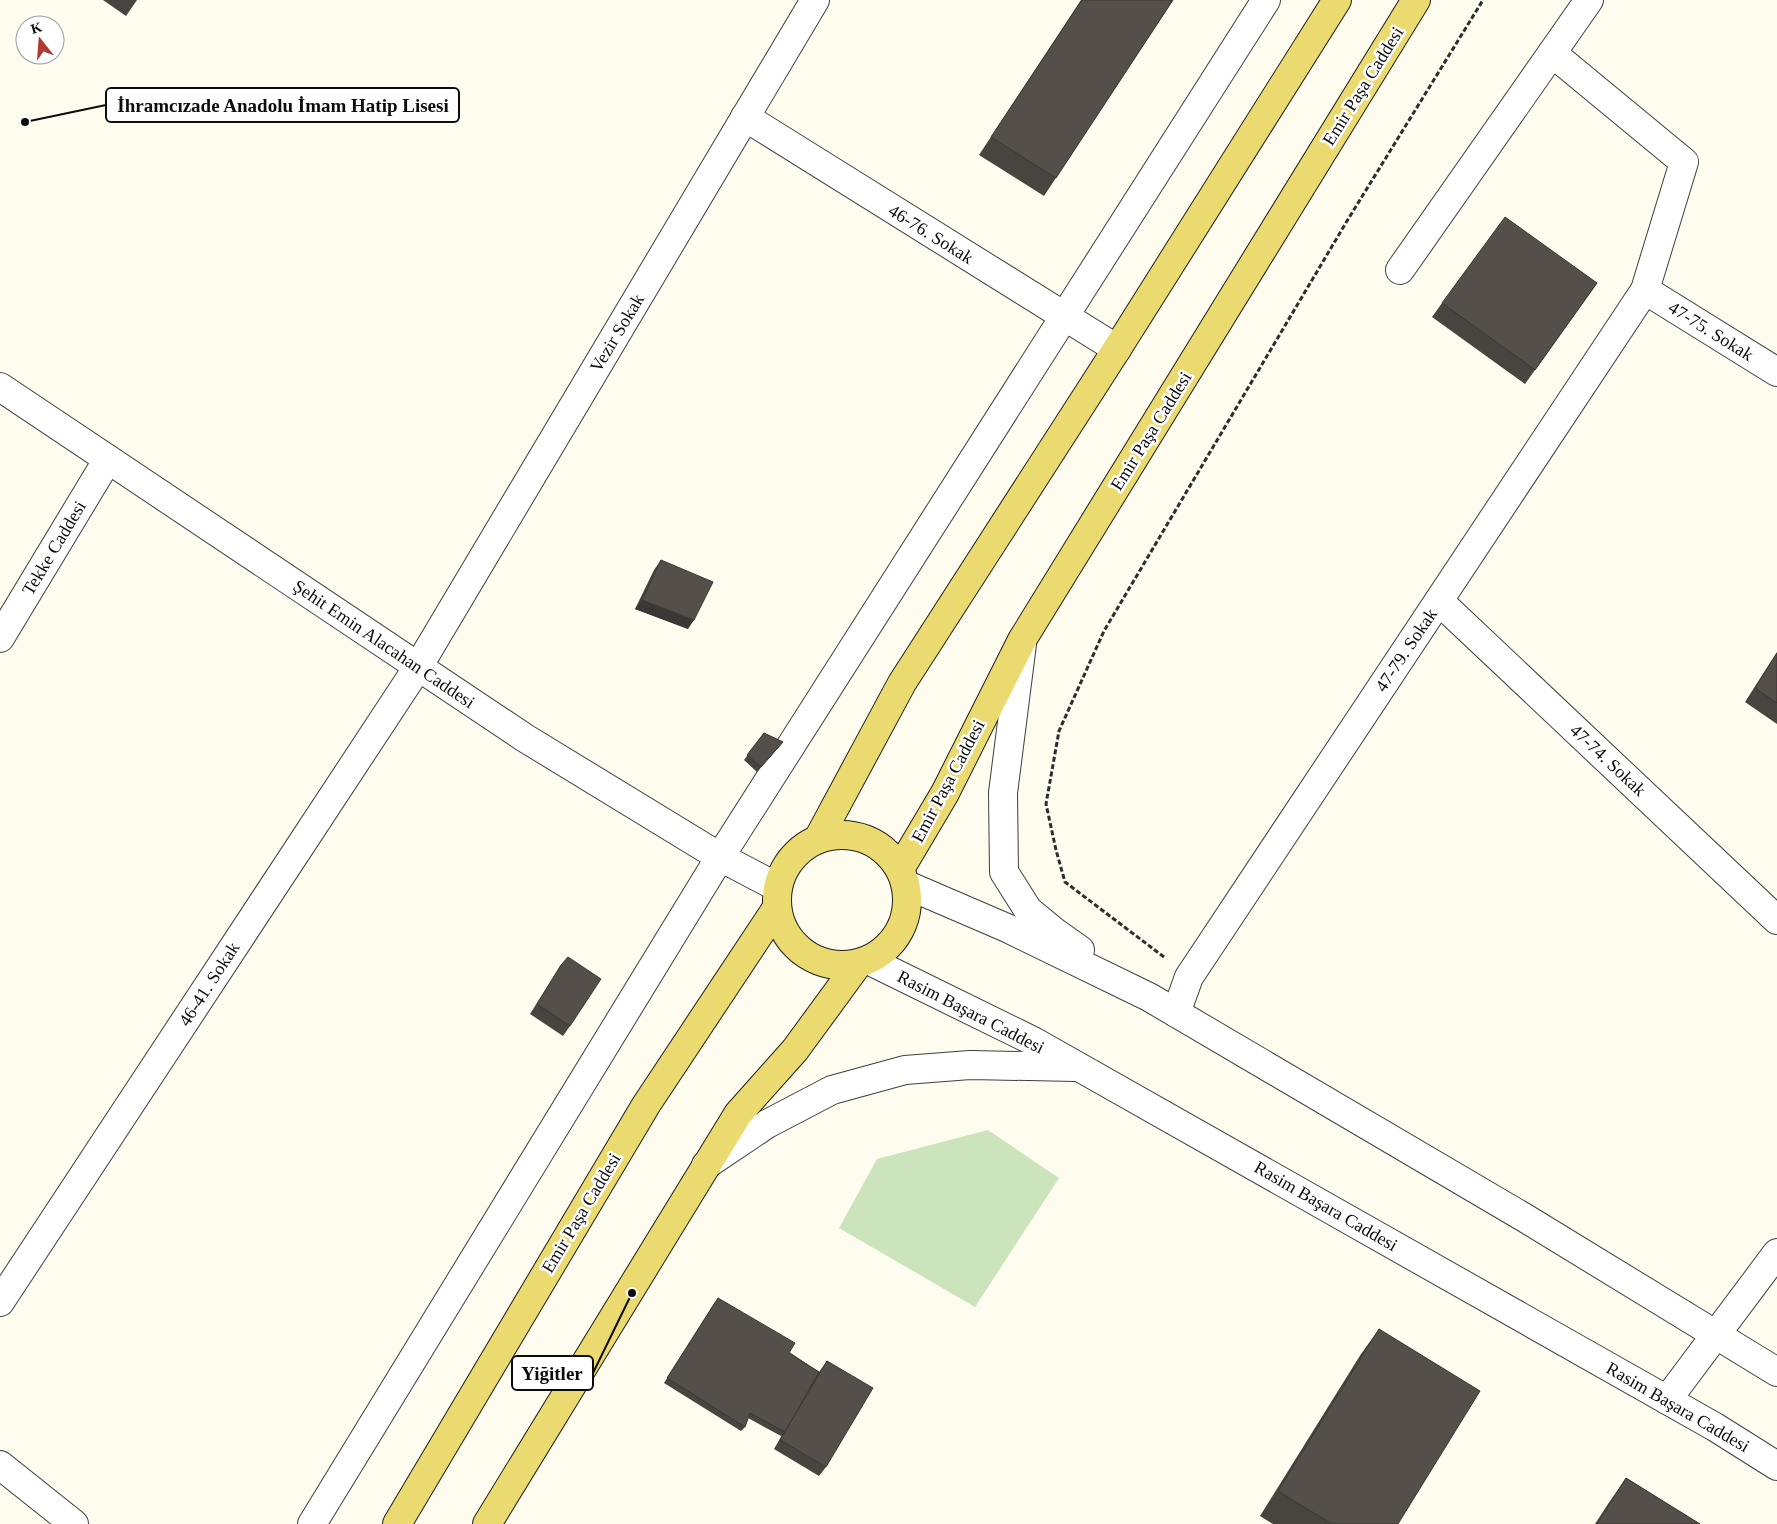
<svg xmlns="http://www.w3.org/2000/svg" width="1777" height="1524" font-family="'Times New Roman',serif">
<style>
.green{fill:#cce4bb}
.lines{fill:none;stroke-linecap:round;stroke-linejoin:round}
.minor-casing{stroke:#3f3f3f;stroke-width:30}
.tertiary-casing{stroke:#3f3f3f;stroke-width:30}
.primary-casing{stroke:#1d1d1d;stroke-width:30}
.path{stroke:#2e2e2e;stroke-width:3;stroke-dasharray:5 2.5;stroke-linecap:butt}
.minor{stroke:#fff;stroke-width:28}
.tertiary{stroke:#fff;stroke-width:28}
.primary{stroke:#ebda70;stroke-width:28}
.wall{fill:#484440}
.shaded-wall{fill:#3b3734}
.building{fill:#544f4a;stroke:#3b3734}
.labels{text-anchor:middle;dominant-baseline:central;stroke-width:5;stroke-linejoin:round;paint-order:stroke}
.street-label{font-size:18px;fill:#0c0c0c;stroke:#fff}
.leader{fill:none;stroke:#0c0c0c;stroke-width:2}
.callout-dot{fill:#0c0c0c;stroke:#fff;stroke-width:2}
.callout{fill:#fff;stroke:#0c0c0c;stroke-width:2}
.callout-label{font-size:19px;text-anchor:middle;font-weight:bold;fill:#0c0c0c}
</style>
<rect width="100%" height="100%" fill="#fdfcee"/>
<path class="green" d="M988,1130L1059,1178L975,1307L839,1228L877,1159Z"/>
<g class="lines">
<defs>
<g id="minor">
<path d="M1552,53L1589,0"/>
<path d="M745,117L1117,349"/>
<path d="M1645,290L1777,372"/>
<path d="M1439,601L1777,920"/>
<path d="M0,638L108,459"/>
<path d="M1176,1013L1189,977L1645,290L1684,162L1552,53L1400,270"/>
<path d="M0,1302L418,667L815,0"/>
<path d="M1667,1400L1777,1253"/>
<path d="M0,1465L74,1524"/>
<path d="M312,1524L720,857L1266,0"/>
</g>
<g id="tertiary">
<path d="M0,387L525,738L720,857L777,887"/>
<path d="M1022,644L1003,793L1004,872L1028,910L1056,933L1080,950"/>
<path d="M907,885L1007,928L1149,997L1525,1218L1777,1372"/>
<path d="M868,960L1033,1041L1715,1427L1777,1466"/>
<path d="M706,1165L767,1124L832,1090L905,1070L970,1065L1076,1067"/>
</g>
<g id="primary">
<circle cx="842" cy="900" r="65"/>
<path d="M818,839L902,683L1117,349L1337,0"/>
<path d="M900,869L945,793L1022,640L1416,0"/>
<path d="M397,1524L646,1105L776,909"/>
<path d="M487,1524L738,1114L795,1050L858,964"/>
</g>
</defs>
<use href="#minor" class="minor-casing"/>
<use href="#tertiary" class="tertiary-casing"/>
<use href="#primary" class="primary-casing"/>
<path class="path" d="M1164,957L1065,882L1056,850L1046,804L1059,731L1104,631L1347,221L1483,0"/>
<use href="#minor" class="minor"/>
<use href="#tertiary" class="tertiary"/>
<use href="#primary" class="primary"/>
</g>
<g class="wall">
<path d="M103,0H137L126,16Z"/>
<path d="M1081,0H1173L1044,196L979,155Z"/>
<path d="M1597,283L1525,384L1432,317L1442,303Z"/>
<path d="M661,560L688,629L635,609L654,570Z"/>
<path d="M1777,652V724L1745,702Z"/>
<path d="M764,733L783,742L757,772L744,760Z"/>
<path d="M561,965L570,1026L563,1036L530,1014Z"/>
<path d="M715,1302L819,1372L827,1361L826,1467L819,1476L774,1449L782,1435L781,1436L748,1418L745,1427L741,1431L664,1383Z"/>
<path d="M1379,1329L1398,1524H1273L1260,1516L1361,1354Z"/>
<path d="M1626,1478L1700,1524H1595L1608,1504Z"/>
</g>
<path class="shaded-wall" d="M642,600L694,620L688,629L635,609Z"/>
<g class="building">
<path d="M1082,0H1173L1056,178L991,137Z"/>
<path d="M1505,217L1597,283L1535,370L1442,303Z"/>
<path d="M661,560L713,582L694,620L642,600Z"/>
<path d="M1777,653V703L1755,688Z"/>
<path d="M764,733L783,742L761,767L747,755Z"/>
<path d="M568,957L601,979L570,1026L537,1004L561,965Z"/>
<path d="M718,1298L795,1343L789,1353L819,1372L785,1432L750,1413L745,1427L667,1378Z"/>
<path d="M1379,1329L1480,1391L1398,1524H1332L1278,1491Z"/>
<path d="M827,1361L873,1388L826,1467L780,1440Z"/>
<path d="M1626,1478L1700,1524H1597Z"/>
</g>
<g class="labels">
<g class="street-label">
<text transform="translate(1363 86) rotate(-58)">Emir Paşa Caddesi</text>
<text transform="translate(931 234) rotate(32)">46-76. Sokak</text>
<text transform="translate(1711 331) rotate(32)">47-75. Sokak</text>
<text transform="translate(617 333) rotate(-59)">Vezir Sokak</text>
<text transform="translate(1151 431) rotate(-58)">Emir Paşa Caddesi</text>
<text transform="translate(54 548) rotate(-59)">Tekke Caddesi</text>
<text transform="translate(384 644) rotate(34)">Şehit Emin Alacahan Caddesi</text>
<text transform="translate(1406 650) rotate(-56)">47-79. Sokak</text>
<text transform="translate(1608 760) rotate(43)">47-74. Sokak</text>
<text transform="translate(948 781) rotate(-62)">Emir Paşa Caddesi</text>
<text transform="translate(209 984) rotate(-57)">46-41. Sokak</text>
<text transform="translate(971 1012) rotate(27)">Rasim Başara Caddesi</text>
<text transform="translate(1326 1206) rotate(30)">Rasim Başara Caddesi</text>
<text transform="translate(581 1213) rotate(-59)">Emir Paşa Caddesi</text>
<text transform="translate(1678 1407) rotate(30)">Rasim Başara Caddesi</text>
</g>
</g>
<path class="leader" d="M25 122L106 105M632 1293L593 1373"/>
<g class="callout-dot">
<circle cx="25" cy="122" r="5"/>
<circle cx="632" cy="1293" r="5"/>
</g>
<g class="callout">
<rect x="106" y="88" width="353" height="34" rx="5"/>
<rect x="512" y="1356" width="81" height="34" rx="5"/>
</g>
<g class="callout-label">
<text x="283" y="112">İhramcızade Anadolu İmam Hatip Lisesi</text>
<text x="552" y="1380">Yiğitler</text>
</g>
<g transform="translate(40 40) rotate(343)"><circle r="24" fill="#ffffff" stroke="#9e9e9e"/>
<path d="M0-4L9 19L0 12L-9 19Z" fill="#ae3a33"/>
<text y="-8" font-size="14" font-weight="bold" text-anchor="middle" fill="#0c0c0c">K</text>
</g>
</svg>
